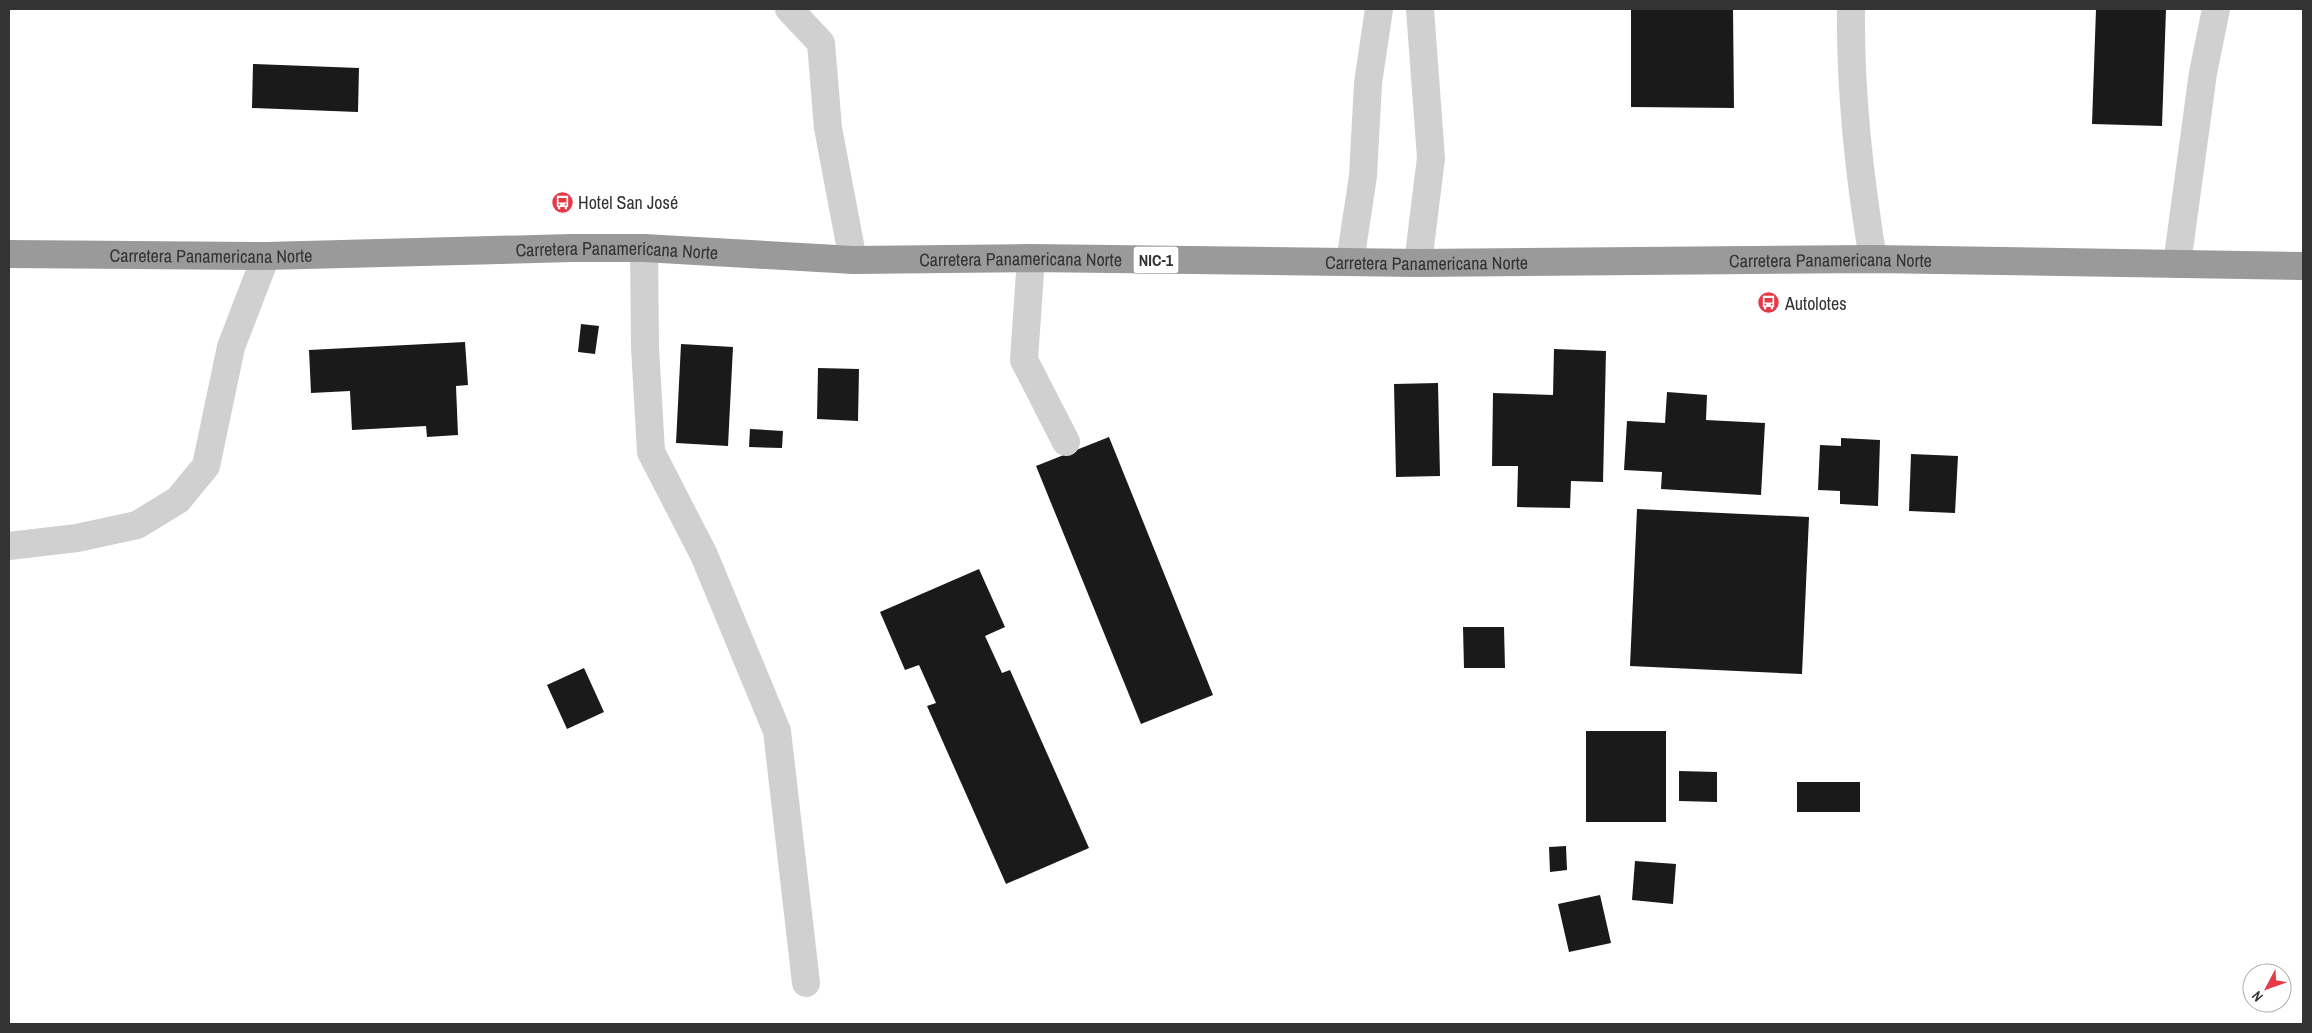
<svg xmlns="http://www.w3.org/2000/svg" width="2312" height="1033" font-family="'Archivo Narrow',sans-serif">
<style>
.building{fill:#1a1a1a}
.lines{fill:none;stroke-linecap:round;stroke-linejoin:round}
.minor{stroke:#d0d0d0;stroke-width:28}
.highway{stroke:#9a9a9a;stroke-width:28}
.labels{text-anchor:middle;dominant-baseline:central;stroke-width:5;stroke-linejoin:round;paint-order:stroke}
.shield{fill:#fff;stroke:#707070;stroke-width:1}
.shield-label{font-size:16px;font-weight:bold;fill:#333}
.poi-label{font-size:18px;fill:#333;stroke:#fff;text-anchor:start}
.street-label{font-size:18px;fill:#333;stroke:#fff}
</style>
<rect width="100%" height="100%" fill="#fff"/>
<g class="building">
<path d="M1631,9H1733L1734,108L1631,107Z"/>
<path d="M2096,9H2166L2162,126L2092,124Z"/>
<path d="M253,64L359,68L358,112L252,108Z"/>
<path d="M581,324L599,326L595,354L578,352Z"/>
<path d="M465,342L468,385L456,386L458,435L427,437L426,426L352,430L350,391L311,393L309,350Z"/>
<path d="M681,344L733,347L728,446L676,443Z"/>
<path d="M1554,349L1606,351L1603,482L1571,481L1570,508L1517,507L1518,466H1492L1493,393L1553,395Z"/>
<path d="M818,368L859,369L858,421L817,419Z"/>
<path d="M1438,383L1440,476L1396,477L1394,384Z"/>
<path d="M1667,392L1707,395L1706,420L1765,423L1761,495L1661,489L1662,472L1624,470L1627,421L1665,423Z"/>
<path d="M750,429L783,431L782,448L749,447Z"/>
<path d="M1109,437L1213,695L1141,724L1036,466Z"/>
<path d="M1841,438L1880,440L1878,506L1840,504V491L1818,490L1820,445L1841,446Z"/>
<path d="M1911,454L1958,456L1955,513L1909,511Z"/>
<path d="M1637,509L1809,517L1802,674L1630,666Z"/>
<path d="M979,569L1005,627L985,636L1002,673L1010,670L1089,848L1006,884L927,706L936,703L919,665L905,670L880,612Z"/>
<path d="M1463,627H1504L1505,668H1464Z"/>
<path d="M584,668L604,712L567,729L547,685Z"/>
<rect x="1586" y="731" width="80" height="91"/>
<path d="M1679,771L1717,772V802L1679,801Z"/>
<rect x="1797" y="782" width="63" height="30"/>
<path d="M1566,846L1567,870L1550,872L1549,847Z"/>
<path d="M1635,861L1676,864L1673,904L1632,900Z"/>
<path d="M1600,895L1611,943L1569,952L1558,904Z"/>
</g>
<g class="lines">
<g class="minor">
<path d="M789,9L821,43L828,128L853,260"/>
<path d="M1851,9C1850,94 1859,175 1873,259"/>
<path d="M644,248L645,347L651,452L704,555L777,731L806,983"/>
<path d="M1031,258L1024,360L1066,442"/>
<path d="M1350,262L1363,176L1368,83L1379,9"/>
<path d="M1418,263L1431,158L1420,9"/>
<path d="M2177,264L2203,73L2216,9"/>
<path d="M9,546L77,538L137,525L178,500L206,466L231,347L266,256"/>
</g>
<path class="highway" id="s1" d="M9,254L266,256L572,248H644L853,260L1031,258L1418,263L1873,259L2303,266"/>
</g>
<defs>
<symbol id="bus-disc" viewBox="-11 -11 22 22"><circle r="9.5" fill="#e63946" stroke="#fff"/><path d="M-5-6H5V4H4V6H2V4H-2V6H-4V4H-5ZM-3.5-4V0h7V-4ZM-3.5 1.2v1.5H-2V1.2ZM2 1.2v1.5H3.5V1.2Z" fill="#fff"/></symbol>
</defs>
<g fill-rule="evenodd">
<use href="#bus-disc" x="550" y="190" width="25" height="25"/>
<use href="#bus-disc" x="1756" y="290" width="25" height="25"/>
</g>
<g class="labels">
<rect class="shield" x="1133.5" y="246.5" width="45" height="27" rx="4"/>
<g class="shield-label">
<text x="1156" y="260">NIC-1</text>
</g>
<g class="poi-label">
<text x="578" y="202">Hotel San José</text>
<text x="1785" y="303">Autolotes</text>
</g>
<g class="street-label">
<text stroke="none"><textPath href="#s1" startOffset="608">Carretera Panamericana Norte</textPath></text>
<text stroke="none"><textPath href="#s1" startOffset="202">Carretera Panamericana Norte</textPath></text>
<text stroke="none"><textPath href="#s1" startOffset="1012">Carretera Panamericana Norte</textPath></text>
<text stroke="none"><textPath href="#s1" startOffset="1822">Carretera Panamericana Norte</textPath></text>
<text stroke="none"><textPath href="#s1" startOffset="1418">Carretera Panamericana Norte</textPath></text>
</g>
</g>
<rect width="2312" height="1033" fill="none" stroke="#333333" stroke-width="20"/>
<g transform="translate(2267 988) rotate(229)"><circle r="24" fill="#ffffff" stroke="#adadad"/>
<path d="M0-4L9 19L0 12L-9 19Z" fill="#e63946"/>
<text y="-8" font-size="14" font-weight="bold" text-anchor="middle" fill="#333333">N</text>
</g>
</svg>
